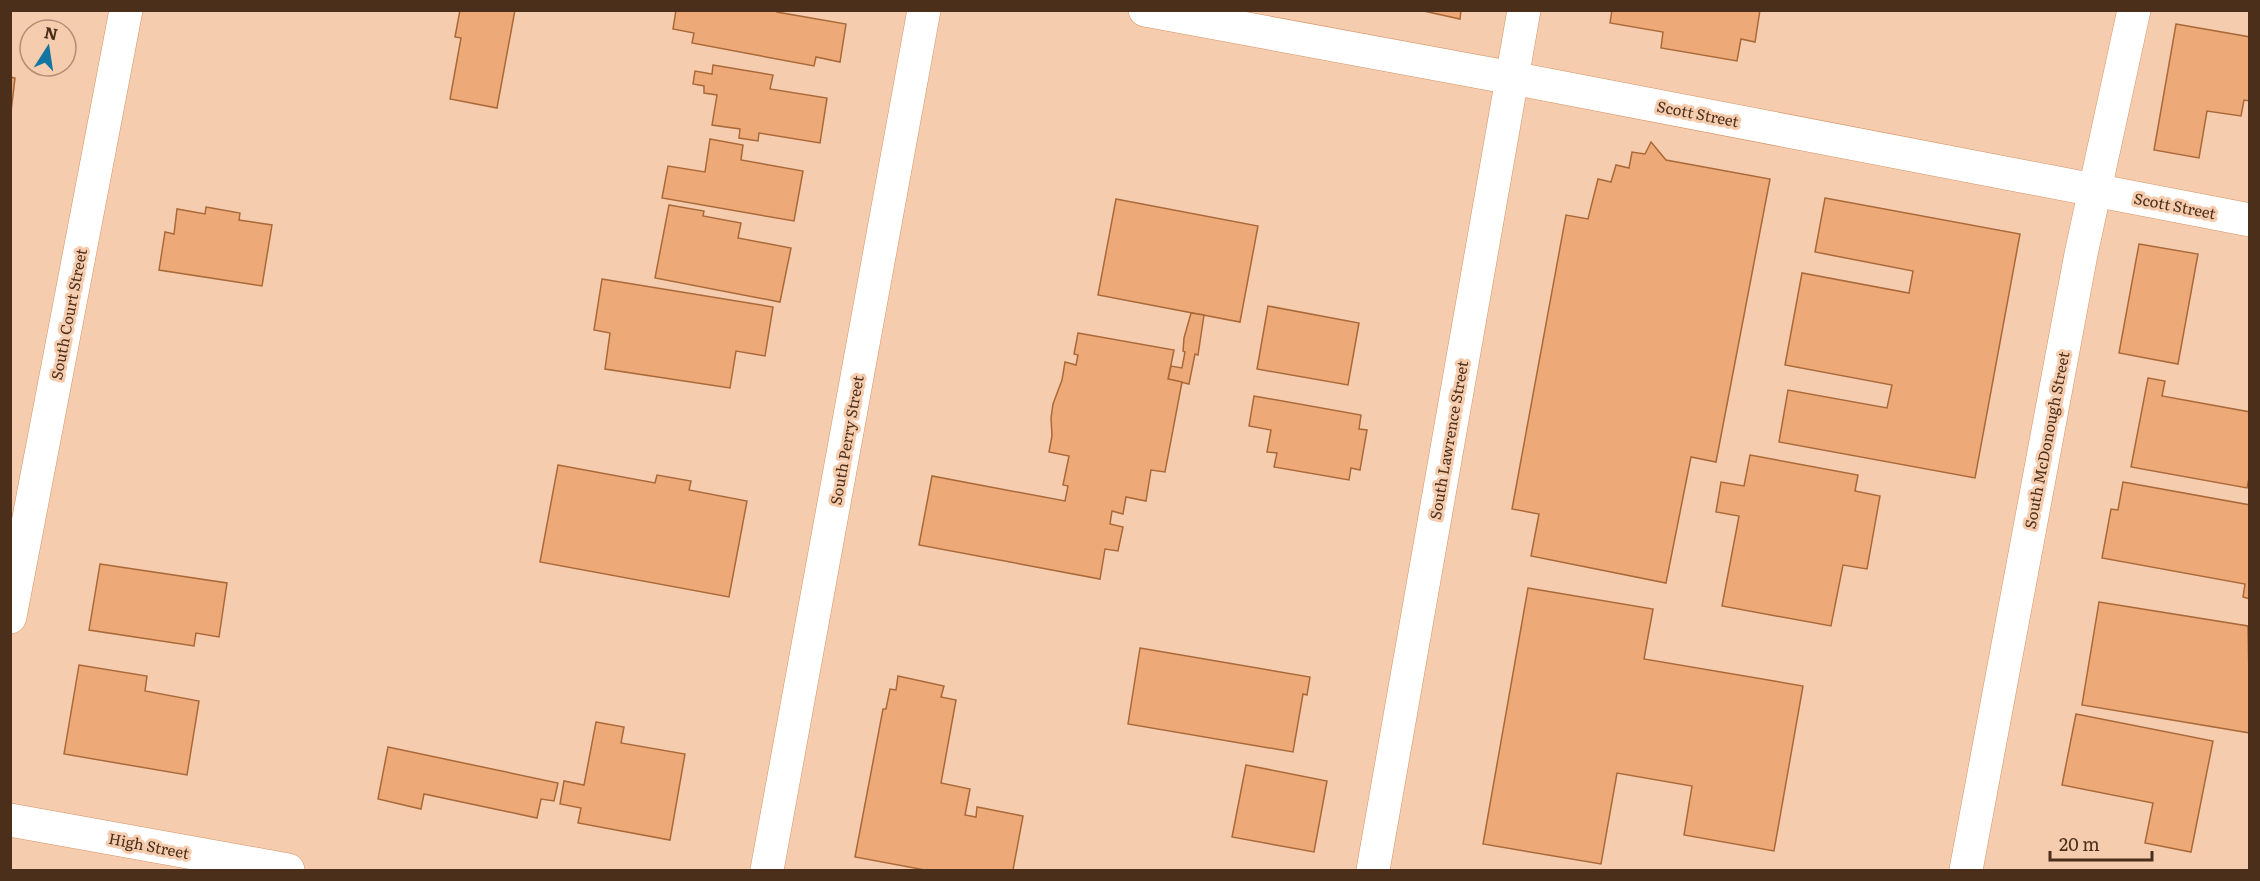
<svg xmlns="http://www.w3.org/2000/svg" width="2260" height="881" font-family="Literata,serif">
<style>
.building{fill:#eea978;stroke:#a96939;stroke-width:1.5}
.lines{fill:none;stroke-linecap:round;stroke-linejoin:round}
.street-casing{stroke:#d69262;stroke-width:34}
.secondary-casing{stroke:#d69262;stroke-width:34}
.street{stroke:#fff;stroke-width:33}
.secondary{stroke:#fff;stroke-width:33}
.labels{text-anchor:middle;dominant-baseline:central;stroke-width:6;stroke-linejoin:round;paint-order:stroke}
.street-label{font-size:15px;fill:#4b2f1b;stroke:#f6ccaf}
</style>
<rect width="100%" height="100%" fill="#f6ccaf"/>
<g class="building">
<path d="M460,10H515L497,108L450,99L461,38L455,37Z"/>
<path d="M676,10H777V12L846,24L840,62L816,57L814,66L692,43L694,33L673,29Z"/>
<path d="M1419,10H1461L1460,19Z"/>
<path d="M1612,10H1760L1755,42L1741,39L1737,61L1661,48L1663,32L1610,23Z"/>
<path d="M2176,24L2250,37V101L2244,100L2241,116L2207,111L2199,158L2154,150Z"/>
<path d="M713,65L773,75L770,89L827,98L820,143L759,133L758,141L739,138L740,129L712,125L717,95L704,93V86L693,84L695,71L712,74Z"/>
<path d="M10,77L15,78L10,120Z"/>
<path d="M710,139L743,145L741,160L803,171L794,221L662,198L668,166L705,172Z"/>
<path d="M1651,142L1666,160L1770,179L1716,462L1691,457L1666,583L1531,556L1539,514L1512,509L1566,215L1588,219L1598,179L1611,182L1616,165L1629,168L1632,152L1645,154Z"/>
<path d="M1825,198L2020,234L1975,478L1779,442L1788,390L1887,408L1892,385L1785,365L1802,273L1909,293L1913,271L1815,252Z"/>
<path d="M1116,199L1258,226L1240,322L1098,295Z"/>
<path d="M669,205L704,211L703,216L741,223L738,238L791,248L780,302L655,278Z"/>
<path d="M206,207L240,213L239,220L272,225L262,286L159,270L165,232L174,234L177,209L205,214Z"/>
<path d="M2139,244L2198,254L2178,364L2119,353Z"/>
<path d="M602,279L773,307L765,356L736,351L730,388L605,369L610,333L594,330Z"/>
<path d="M1268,306L1359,323L1348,385L1257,369Z"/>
<path d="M1191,313L1204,315L1198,355L1195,354L1189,384L1168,379L1171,366L1182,368L1185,352L1183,351L1184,338Z"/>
<path d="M1078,333L1174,350L1168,379L1182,382L1165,472L1151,470L1146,501L1126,497L1123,514L1112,511L1110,524L1123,527L1118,551L1105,549L1100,579L919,545L932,476L1065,501L1068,486L1063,485L1069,456L1049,452L1052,436L1051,418L1053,404L1062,380L1065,362L1076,365L1078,355L1074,354Z"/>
<path d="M2148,378L2165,381L2162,396L2250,412V473L2247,488L2131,467Z"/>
<path d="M1254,396L1361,415L1359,429L1367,430L1360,470L1351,468L1349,480L1274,467L1277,453L1267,452L1271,430L1249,426Z"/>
<path d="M1750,455L1858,475L1855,491L1880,496L1867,569L1843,565L1831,626L1722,606L1739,516L1716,512L1721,482L1744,486Z"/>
<path d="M558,465L655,483L657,475L691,481L689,490L747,501L729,597L540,562Z"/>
<path d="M2123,482L2250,505V599L2243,597L2245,584L2102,558L2111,509L2118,510Z"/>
<path d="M100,564L227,583L219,637L196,633L194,646L89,630Z"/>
<path d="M1528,588L1653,609L1644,659L1803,686L1774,851L1684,835L1692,786L1617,773L1601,864L1483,844Z"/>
<path d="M2099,602L2248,626L2250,733L2082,705Z"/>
<path d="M1140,648L1310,677L1307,695L1303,694L1293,752L1128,724Z"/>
<path d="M79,665L147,676L145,691L199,701L187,775L64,754Z"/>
<path d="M898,676L944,686L941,697L956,700L941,783L970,789L965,815L976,817L977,807L1023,816L1013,870H925L855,857L883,709H886L890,689L896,690Z"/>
<path d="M2076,714L2213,741L2191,852L2145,843L2153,803L2062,785Z"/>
<path d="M596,722L624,727L621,743L685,754L670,840L578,823L581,808L560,804L564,781L584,785Z"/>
<path d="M388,747L558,783L554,801L541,799L537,818L424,794L421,809L378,799Z"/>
<path d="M1246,765L1327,781L1314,852L1232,837Z"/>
</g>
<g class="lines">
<defs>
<path id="street" d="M1145,10L1512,78L2250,220"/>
<g id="secondary">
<path d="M10,617L126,10"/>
<path d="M10,820L288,870"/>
<path d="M767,870L924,10"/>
<path d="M1373,870L1524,10"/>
<path d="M1966,870L2081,254L2134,10"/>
</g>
</defs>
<use href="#street" class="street-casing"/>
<use href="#secondary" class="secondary-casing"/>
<use href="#street" class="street"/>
<use href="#secondary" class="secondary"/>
</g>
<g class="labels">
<g class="street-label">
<text transform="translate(1698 113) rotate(11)">Scott Street</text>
<text transform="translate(2175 205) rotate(11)">Scott Street</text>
<text transform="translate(68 314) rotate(-79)">South Court Street</text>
<text transform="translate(846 440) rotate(-80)">South Perry Street</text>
<text transform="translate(1448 440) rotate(-80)">South Lawrence Street</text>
<text transform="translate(2046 440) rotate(-79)">South McDonough Street</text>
<text transform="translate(149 845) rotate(11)">High Street</text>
</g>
</g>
<rect width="2260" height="881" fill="none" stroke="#4b2f1b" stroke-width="24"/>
<g transform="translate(48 48) rotate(12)"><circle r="28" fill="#f6ccaf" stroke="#b28d74" stroke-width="1.5"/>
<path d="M0-4.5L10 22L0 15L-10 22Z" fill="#1475a2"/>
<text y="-9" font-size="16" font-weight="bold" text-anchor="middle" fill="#4b2f1b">N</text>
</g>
<path d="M2050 851v9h102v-9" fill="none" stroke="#4b2f1b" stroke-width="3"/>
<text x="2059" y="851" font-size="18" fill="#4b2f1b" stroke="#f6ccaf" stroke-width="4.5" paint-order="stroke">20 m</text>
</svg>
